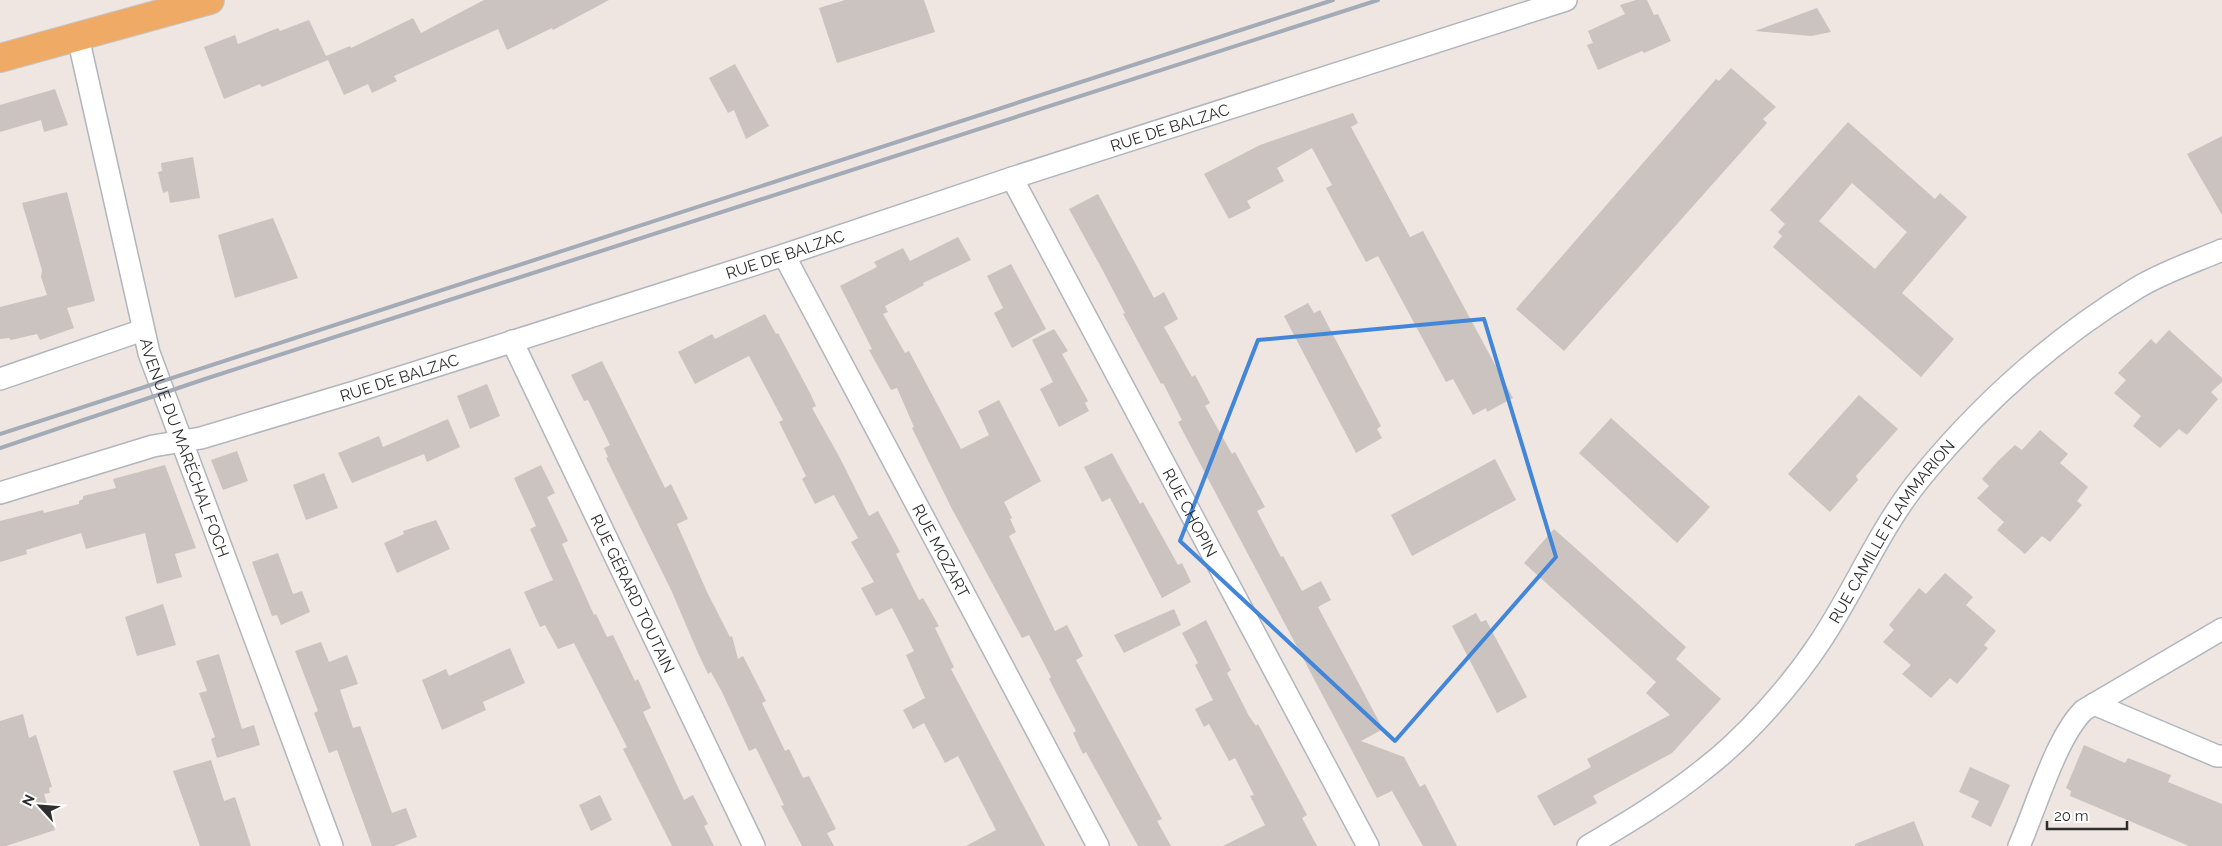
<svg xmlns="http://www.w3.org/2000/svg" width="2222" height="846" font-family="Raleway,sans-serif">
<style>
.building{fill:#cbc3bf;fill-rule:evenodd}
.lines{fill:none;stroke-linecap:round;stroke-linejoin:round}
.street-casing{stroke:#b1b6be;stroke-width:24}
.primary-casing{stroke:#c4c4c4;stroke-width:30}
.street{stroke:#fff;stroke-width:21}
.primary{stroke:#efab65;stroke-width:28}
.rail{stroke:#a3abb7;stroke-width:4}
.marked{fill:none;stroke:#4286da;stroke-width:4;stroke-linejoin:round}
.labels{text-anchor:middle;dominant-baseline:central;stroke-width:4;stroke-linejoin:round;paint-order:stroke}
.street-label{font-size:16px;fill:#2e2e2e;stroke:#fff}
</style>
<rect width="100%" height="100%" fill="#efe5e1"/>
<g class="building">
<path d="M484,0H609L553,30L552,28L507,50L498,29L394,76L397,81L372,93L368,84L344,95L328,60L262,87L260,84L224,99L204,47L235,35L238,44L278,28L280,31L309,20L326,56L350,46L351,48L413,18L421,33Z"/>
<path d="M845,0H924L935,32L837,63L819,8Z"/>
<path d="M1636,0H1647L1654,15L1658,14L1671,41L1644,53L1642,51L1598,70L1587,45L1593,43L1588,31L1625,14L1620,5Z"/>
<path d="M1817,8L1831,32L1811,36L1755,31Z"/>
<path d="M735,64L769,126L746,139L734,110L728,113L709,78Z"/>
<path d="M1731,68L1776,107L1763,119L1767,123L1564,351L1516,309L1716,79L1719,81Z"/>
<path d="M55,89L68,125L44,132L41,120L0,132V105Z"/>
<path d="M1353,113L1358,123L1351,127L1410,237L1423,231L1513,398L1487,412L1486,408L1473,415L1453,379L1446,382L1378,256L1366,262L1326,188L1332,185L1312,148L1277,168L1284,181L1247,201L1251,208L1229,219L1204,174L1260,145Z"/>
<path d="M1848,122L1935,199L1940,193L1967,217L1902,293L1954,339L1921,377L1773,247L1782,236L1778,232L1785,224L1770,210ZM1852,183L1907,232L1875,269L1819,221Z"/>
<path d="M2222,136V215L2187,154Z"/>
<path d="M193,157L200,198L170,203L168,191L163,193L158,172L162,171L161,163Z"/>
<path d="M67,192L95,301L67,308L74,328L40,340L37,334L11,340L9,338L0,339V307L47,295L41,277L42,270L22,203Z"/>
<path d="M1098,194L1154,298L1164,292L1178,319L1164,327L1192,377L1195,375L1210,403L1205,406L1232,454L1235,452L1265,507L1257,511L1281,557L1283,556L1302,591L1321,581L1331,600L1318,607L1383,729L1361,741L1404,757L1420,787L1425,784L1457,846H1423L1392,791L1377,798L1178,422L1182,420L1163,383L1161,384L1123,314L1125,313L1102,269L1069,209Z"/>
<path d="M273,218L298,278L235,298L218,235Z"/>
<path d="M958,237L971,260L923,283L924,285L885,306L888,312L883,314L905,353L909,351L961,449L989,435L978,411L999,400L1041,481L1004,502L1012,518L1010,519L1016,532L1009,536L1055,631L1067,625L1083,656L1076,660L1162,819L1157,821L1171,846H1138L1086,752L1083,754L1073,733L1076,731L1049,679L1051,677L1029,635L1022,638L952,509L912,428L914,427L897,388L891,390L869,350L872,349L840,286L877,267L874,262L903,248L910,261Z"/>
<path d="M1011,264L1046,329L1012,348L994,313L1003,308L987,276Z"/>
<path d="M1308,303L1314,313L1320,310L1381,426L1377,429L1382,438L1356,453L1284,316Z"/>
<path d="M765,314L776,334L778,333L810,393L816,406L812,408L840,458L869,516L878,511L900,552L896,554L919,600L923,598L939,626L935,628L954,667L951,669L1045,846H966L996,830L958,756L945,763L924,723L913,729L903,710L925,698L906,655L914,651L892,608L876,616L861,588L874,582L851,542L858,538L834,495L815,504L802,479L806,476L779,422L783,420L749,356L695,384L678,352L712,334L715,339Z"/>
<path d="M1054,329L1068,351L1062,354L1088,401L1085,403L1089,411L1059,427L1040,389L1053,382L1032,340Z"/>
<path d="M2169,330L2222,378V382L2211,392L2218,399L2187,435L2179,429L2160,448L2133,426L2141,416L2114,393L2126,380L2118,373L2151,339L2156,344Z"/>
<path d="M602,361L665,488L671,484L688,519L677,524L707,592L730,637L732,636L738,659L743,656L766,701L762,703L785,751L789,749L803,778L809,776L836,829L827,833L834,846H802L781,806L784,805L756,748L749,751L722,692L711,672L708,674L698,653L672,592L606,458L608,457L604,448L610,445L588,400L584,401L571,375Z"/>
<path d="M487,384L500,416L470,429L457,396Z"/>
<path d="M1859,395L1898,429L1856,476L1858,480L1830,512L1788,474Z"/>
<path d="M1611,418L1710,507L1677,543L1579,453Z"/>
<path d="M448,419L460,447L427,462L424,454L352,483L338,453L379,436L383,447Z"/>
<path d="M2040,430L2068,454L2060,463L2088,487L2077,501L2082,505L2050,542L2042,536L2025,554L1997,530L2004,522L1977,498L1989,486L1982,479L1999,460L2015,445L2022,450Z"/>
<path d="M237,451L248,481L223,490L211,460Z"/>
<path d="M1112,453L1140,504L1143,502L1178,565L1182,563L1191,582L1162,598L1110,498L1102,502L1084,467Z"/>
<path d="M1495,459L1516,500L1412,556L1391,515Z"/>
<path d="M165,465L196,548L175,554L182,577L157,584L145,533L86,549L81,533L26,550L27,554L0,562V521L43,510L44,513L79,504V501L83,499V496L116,488L113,479Z"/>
<path d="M541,465L555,493L547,497L568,541L562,544L594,615L596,614L607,637L613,635L635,681L638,679L651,708L643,712L684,800L693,795L708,824L704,826L714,846H672L623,749L627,747L574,643L558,649L545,625L540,627L524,592L553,580L530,529L536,526L514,478Z"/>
<path d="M324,473L338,508L306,520L293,485Z"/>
<path d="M436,520L450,549L397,573L384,543L404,534L403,531Z"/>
<path d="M1554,529L1686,647L1676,659L1721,699L1672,753L1593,796L1597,803L1554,826L1537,796L1591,767L1587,759L1670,715L1646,693L1656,682L1524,563Z"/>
<path d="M278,553L293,594L302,591L310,612L281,625L277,615L272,616L252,562Z"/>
<path d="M1945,573L1973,597L1966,605L1996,631L1984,645L1988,648L1957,684L1950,678L1931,698L1902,674L1911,665L1883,642L1894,630L1889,625L1919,588L1926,594Z"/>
<path d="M163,604L176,645L137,656L125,617Z"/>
<path d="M1174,609L1181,625L1124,653L1114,635Z"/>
<path d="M1476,613L1481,622L1486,620L1527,697L1497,713L1452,626Z"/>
<path d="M1206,620L1231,670L1227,673L1249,716L1256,726L1258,724L1307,815L1302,818L1317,846H1223L1265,825L1250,796L1254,795L1235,758L1229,761L1209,724L1204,727L1195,709L1213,700L1195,665L1198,663L1182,633Z"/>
<path d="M321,642L329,662L347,655L358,684L340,690L353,728L360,726L392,813L406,808L417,837L394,846H372L337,750L329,753L314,713L318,711L295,651Z"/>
<path d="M510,648L525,683L483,702L486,710L442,730L422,680L446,669L449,676Z"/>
<path d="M219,654L242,729L254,725L260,745L217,758L211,739L215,737L199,693L207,691L196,661Z"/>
<path d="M23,714L29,738L36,735L52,787L49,788L50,793L44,794L55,830L6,846H0V721Z"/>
<path d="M2084,745L2125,763L2128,758L2171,775L2168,782L2222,804V846H2189L2070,796L2071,791L2066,788Z"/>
<path d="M211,760L224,801L235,797L251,846H200L173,771Z"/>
<path d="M1970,767L2010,785L1991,827L1971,817L1979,801L1959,792Z"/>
<path d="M600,795L612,820L591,831L579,805Z"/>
<path d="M1914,821L1924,846H1855V844Z"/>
</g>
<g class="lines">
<defs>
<g id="street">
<path id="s1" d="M78,37L149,353L332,846"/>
<path id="s2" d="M1012,178L1368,846"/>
<path id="s3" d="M784,255L1098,846"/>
<path id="s4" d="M512,341L754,846"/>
<path d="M0,379L143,330"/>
<path id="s5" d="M0,493L153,446L201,438L351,393L784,255L1012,178L1566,0"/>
<path d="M2094,704L2217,756H2222"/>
<path id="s6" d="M1588,846C1627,823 1667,799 1703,770C1745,738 1791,686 1820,642C1856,588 1881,525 1923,475C1984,401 2055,338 2137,288C2163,272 2194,262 2222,250"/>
<path d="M2019,846C2036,808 2056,737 2084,710L2222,629"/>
</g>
<path id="primary" d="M0,58L210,0"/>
</defs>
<use href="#street" class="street-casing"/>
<use href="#primary" class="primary-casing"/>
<use href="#street" class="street"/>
<use href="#primary" class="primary"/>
<g class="rail">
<path d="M0,434L1333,0"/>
<path d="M0,448L205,379L1378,0"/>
</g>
</g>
<path class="marked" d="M1484,319L1556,557L1395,741L1180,541L1258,340Z"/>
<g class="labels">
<g class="street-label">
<text stroke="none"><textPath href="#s5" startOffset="1226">RUE DE BALZAC</textPath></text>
<text stroke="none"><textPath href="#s5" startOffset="821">RUE DE BALZAC</textPath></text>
<text stroke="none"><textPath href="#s5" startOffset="416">RUE DE BALZAC</textPath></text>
<text stroke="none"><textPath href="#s1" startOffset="425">AVENUE DU MARÉCHAL FOCH</textPath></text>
<text stroke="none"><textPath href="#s2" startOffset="379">RUE CHOPIN</textPath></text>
<text stroke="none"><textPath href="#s6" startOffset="444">RUE CAMILLE FLAMMARION</textPath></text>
<text stroke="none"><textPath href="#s3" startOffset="335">RUE MOZART</textPath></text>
<text stroke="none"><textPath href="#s4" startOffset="280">RUE GÉRARD TOUTAIN</textPath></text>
</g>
</g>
<g transform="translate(40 806) rotate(296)" stroke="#ffffff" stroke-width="4" paint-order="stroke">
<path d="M0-4L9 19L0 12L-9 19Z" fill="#2e2e2e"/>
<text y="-8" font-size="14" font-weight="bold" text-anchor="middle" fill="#2e2e2e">N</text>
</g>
<path d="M2047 821v8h80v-8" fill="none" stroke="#2e2e2e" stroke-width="2.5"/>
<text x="2054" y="821" font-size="15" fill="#2e2e2e" stroke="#ffffff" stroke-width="4" paint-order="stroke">20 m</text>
</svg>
